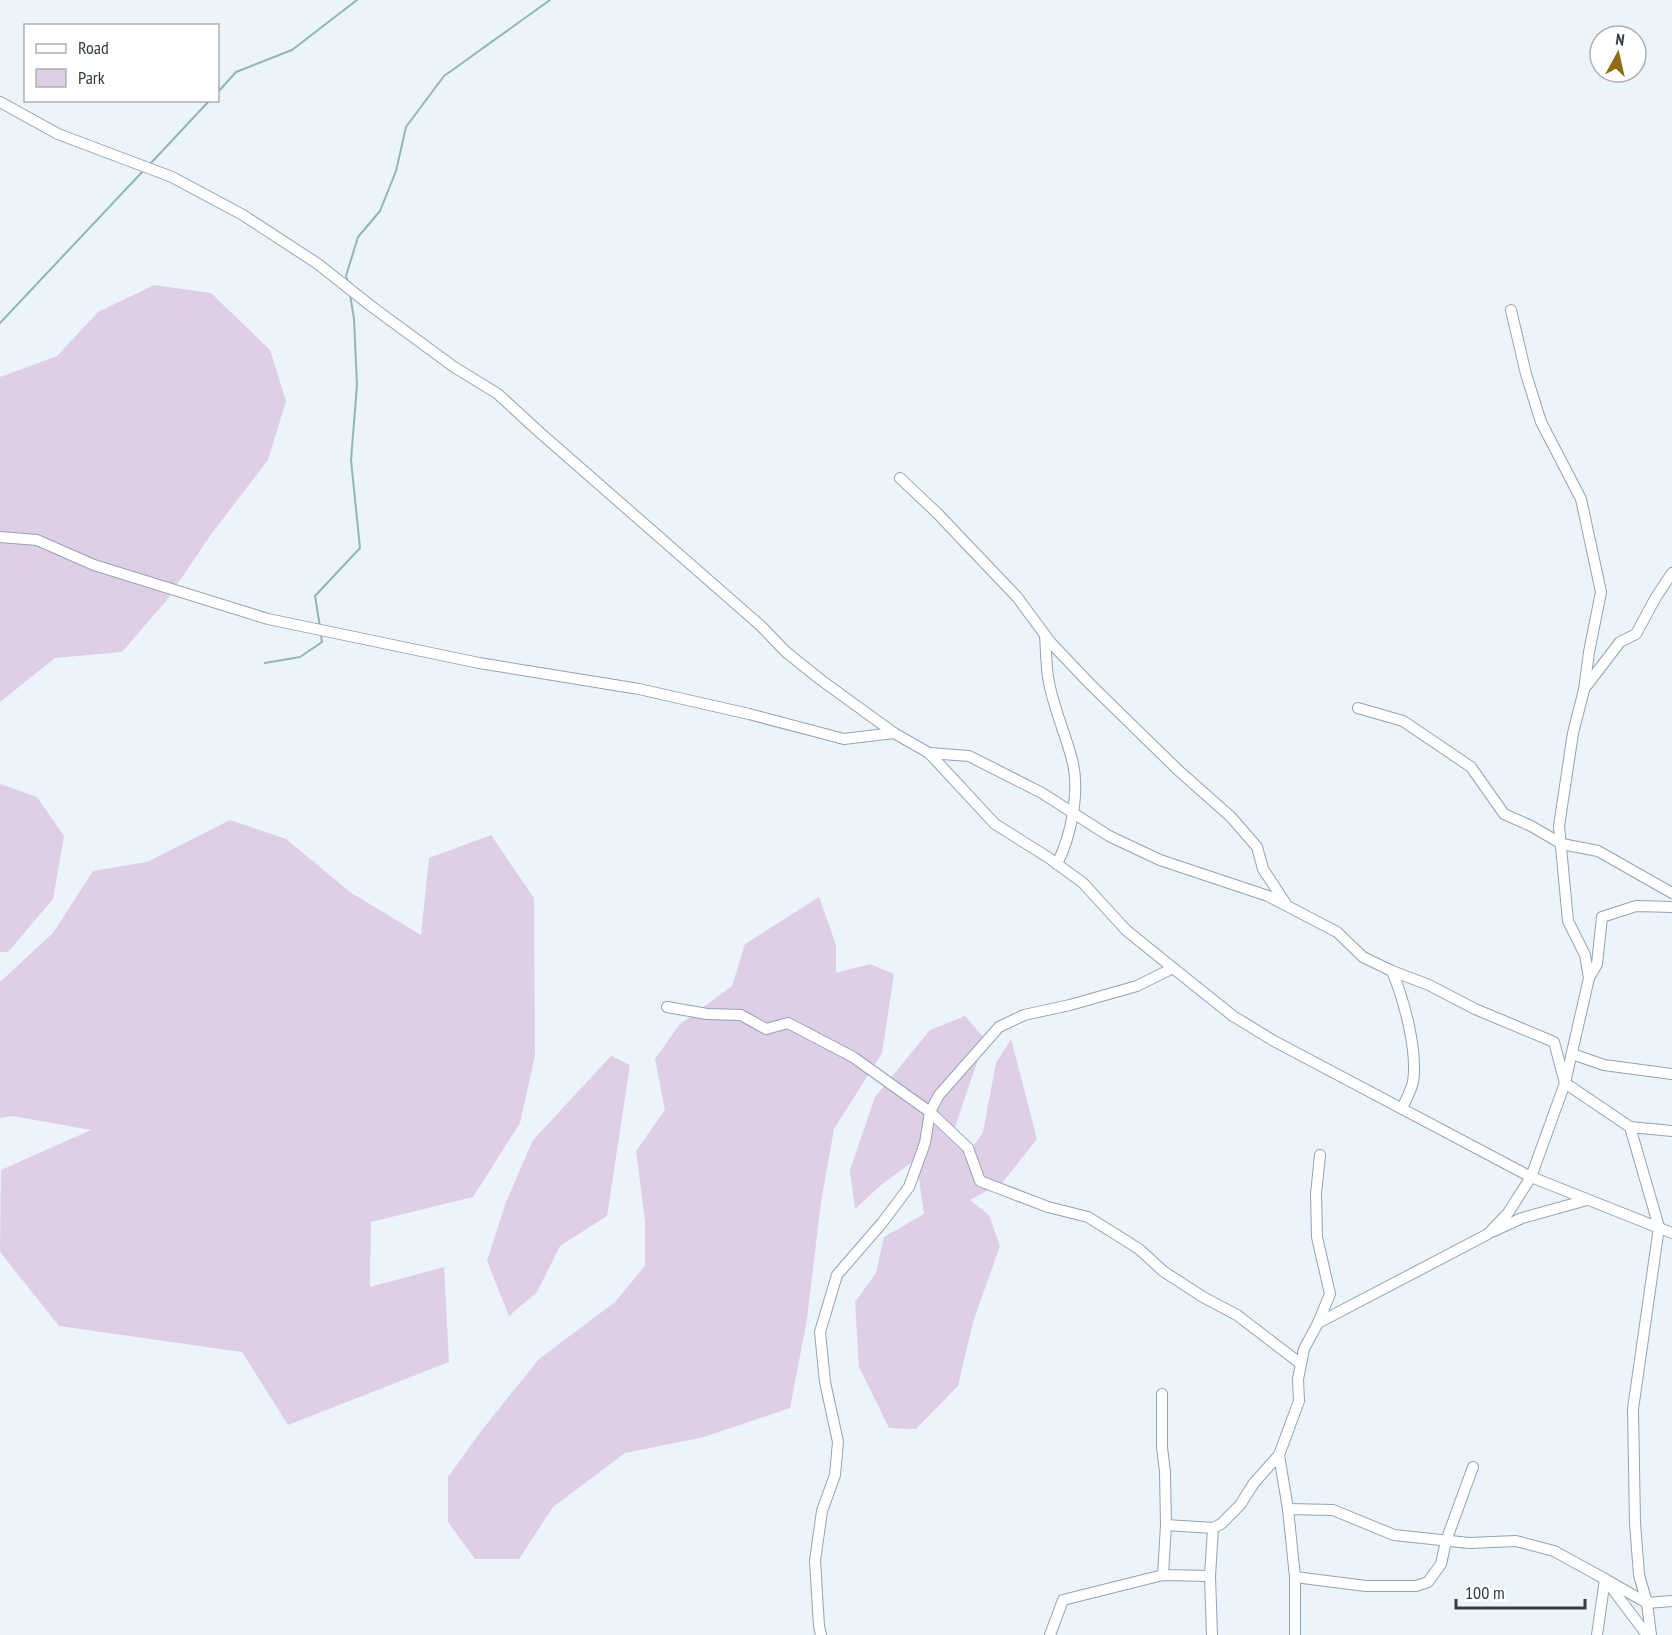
<svg xmlns="http://www.w3.org/2000/svg" width="1672" height="1635" font-family="'PT Sans Narrow',sans-serif">
<style>
.green{fill:#dfcfe6}
.lines{fill:none;stroke-linecap:round;stroke-linejoin:round}
.stream{stroke:#90b8b1;stroke-width:2}
.minor-casing{stroke:#92a4b7;stroke-width:12}
.minor{stroke:#fff;stroke-width:10}
</style>
<rect width="100%" height="100%" fill="#ebf3fb"/>
<g class="green">
<path d="M154,285L211,293L270,350L286,401L268,460L212,533L166,601L122,652L55,658L0,702V377L57,356L98,312Z"/>
<path d="M0,784L37,797L64,836L53,899L8,952H0Z"/>
<path d="M230,820L286,839L350,892L421,935L429,858L491,835L534,898L535,1056L520,1123L473,1197L371,1222L370,1287L444,1267L449,1362L288,1425L242,1352L59,1326L0,1252L1,1170L91,1130L13,1116L0,1118V982L53,933L93,871L147,862Z"/>
<path d="M819,897L836,945V973L870,964L894,974L882,1053L834,1129L821,1202L807,1319L790,1408L704,1437L625,1453L553,1507L519,1559H475L448,1522V1477L482,1430L539,1359L615,1302L645,1266V1221L636,1151L665,1110L655,1059L679,1025L732,986L745,944Z"/>
<path d="M965,1016L985,1039L955,1127L968,1154L983,1132L996,1063L1011,1039L1037,1139L1002,1183L970,1200L989,1215L1000,1246L973,1322L958,1386L916,1429L889,1428L859,1367L855,1302L876,1273L884,1237L924,1214L916,1159L881,1185L855,1209L850,1170L875,1097L930,1030Z"/>
<path d="M611,1056L630,1065L607,1216L560,1246L537,1292L509,1316L487,1261L506,1202L533,1140Z"/>
</g>
<g class="lines">
<g class="stream">
<path d="M218,92L236,72L292,50L357,0"/>
<path d="M150,164L210,100"/>
<path d="M348,283L346,276L358,237L380,211L396,171L406,127L435,88L444,76L550,0"/>
<path d="M0,323L144,170"/>
<path d="M320,627L315,596L360,548L351,460L357,385L354,319L350,294"/>
<path d="M265,663L300,657L322,642L321,635"/>
</g>
<defs>
<g id="minor">
<path d="M0,102L58,134L172,177L243,215L318,264L371,306L454,367L498,394L537,430L761,626L786,652L821,680L894,733L929,753L995,824L1049,858L1083,883L1126,930L1173,968L1233,1016L1274,1041L1531,1177L1672,1233"/>
<path d="M900,478L937,513L1017,597L1051,643L1090,684L1178,770L1231,817L1257,847L1263,869L1286,904"/>
<path d="M0,537L37,540L94,565L268,619L479,663L639,689L749,714L844,739L894,733"/>
<path d="M1045,635C1046,649 1046,663 1048,677C1052,704 1064,730 1071,756C1081,788 1072,834 1057,864"/>
<path d="M1584,689L1620,642L1636,634L1656,597L1672,573"/>
<path d="M1358,708L1403,721L1471,767L1504,814L1531,826L1562,844L1598,851L1672,893"/>
<path d="M929,753L969,756L1042,793L1109,836L1160,860L1268,896L1337,932L1363,957L1392,971L1429,985L1475,1009L1554,1042L1565,1083L1630,1127L1659,1227L1633,1409L1635,1523L1639,1575L1647,1603L1651,1635"/>
<path d="M1392,971C1404,1000 1418,1051 1413,1082C1411,1091 1405,1101 1402,1109"/>
<path d="M1589,978L1597,964L1602,917L1636,906L1672,907"/>
<path d="M667,1007L707,1014L741,1015L766,1029L788,1023L853,1057L930,1112L968,1148L980,1181L1048,1207L1088,1217L1139,1249L1163,1271L1203,1297L1237,1315L1301,1364"/>
<path d="M1572,1054L1604,1065L1672,1074"/>
<path d="M1630,1127L1672,1131"/>
<path d="M1494,1231L1522,1218L1587,1200"/>
<path d="M1318,1323L1330,1294L1317,1237L1316,1194L1320,1155"/>
<path d="M1162,1394V1447L1165,1472L1166,1525L1163,1575"/>
<path d="M1279,1455L1288,1509L1295,1577"/>
<path d="M1288,1509L1333,1510L1394,1535L1469,1543L1516,1541L1554,1551L1605,1579L1647,1635"/>
<path d="M1166,1525L1213,1528L1221,1524L1240,1505L1254,1483L1279,1455L1299,1401L1298,1379L1304,1349L1318,1323L1488,1234L1508,1213L1531,1177L1565,1083L1589,978L1585,955L1568,921L1559,826L1573,733L1584,690L1589,652L1601,592L1581,499L1541,422L1526,374L1511,310"/>
<path d="M821,1635L819,1626L815,1561L822,1511L835,1475L838,1442L825,1382L820,1332L837,1275L882,1223L909,1187L925,1143L930,1112L939,1095L999,1027L1024,1015L1070,1005L1137,986L1173,968"/>
<path d="M1050,1635L1063,1600L1163,1575L1210,1576"/>
<path d="M1212,1635L1210,1576L1213,1528"/>
<path d="M1295,1635V1577L1366,1586H1416L1428,1582L1441,1564L1446,1541L1473,1467"/>
<path d="M1597,1635L1605,1579L1647,1603L1672,1601"/>
</g>
</defs>
<use href="#minor" class="minor-casing"/>
<use href="#minor" class="minor"/>
</g>
<rect x="24" y="24" width="195" height="78" fill="#ffffff" stroke="#aeb1b4" stroke-width="1.5"/>
<rect x="36" y="44" width="30" height="9" fill="#ffffff" stroke="#aeb1b4" stroke-width="1.5"/>
<text x="78" y="54" font-size="18" fill="#353d44">Road</text>
<rect x="36" y="69" width="30" height="18" fill="#dfcfe6" stroke="#aeb1b4" stroke-width="1.5"/>
<text x="78" y="84" font-size="18" fill="#353d44">Park</text>
<g transform="translate(1618 54) rotate(8)"><circle r="28" fill="#ffffff" stroke="#aeb1b4" stroke-width="1.5"/>
<path d="M0-4.5L10 22L0 15L-10 22Z" fill="#926c13"/>
<text y="-9" font-size="16" font-weight="bold" text-anchor="middle" fill="#353d44">N</text>
</g>
<path d="M1456 1599v9h129v-9" fill="none" stroke="#353d44" stroke-width="3"/>
<text x="1465" y="1599" font-size="18" fill="#353d44" stroke="#ffffff" stroke-width="4.5" paint-order="stroke">100 m</text>
</svg>
